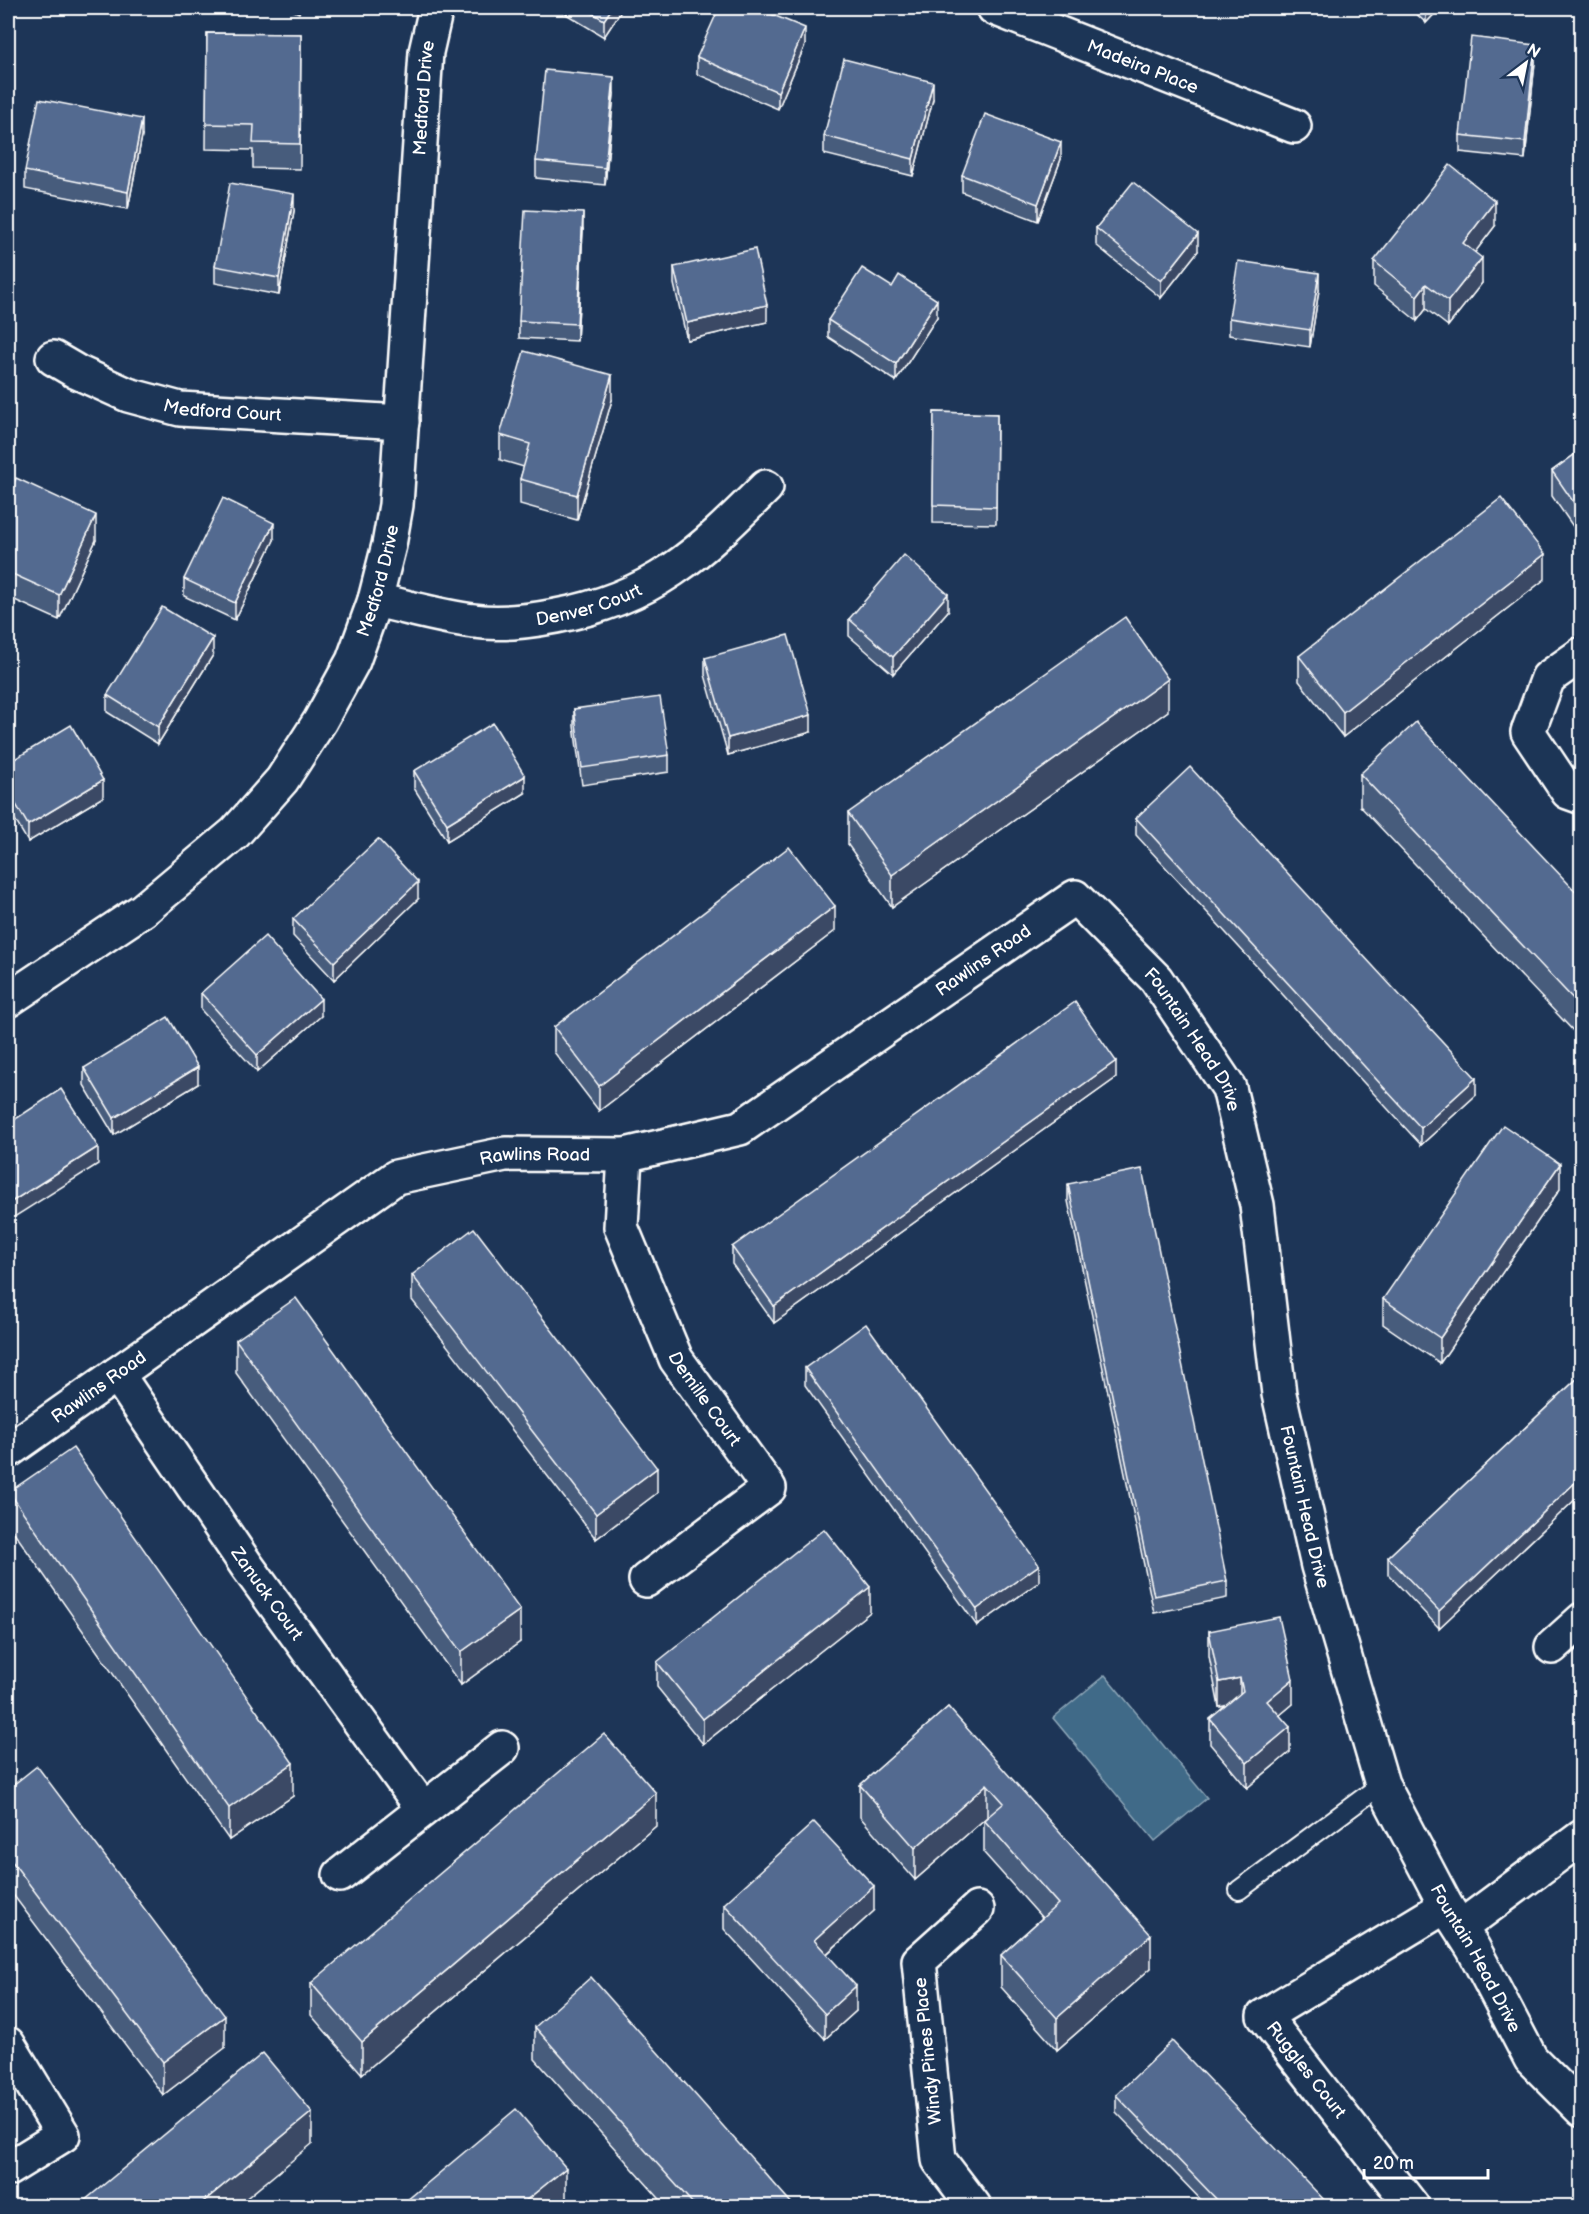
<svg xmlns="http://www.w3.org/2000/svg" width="1589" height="2214" font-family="'Balsamiq Sans',sans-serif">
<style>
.water{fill:#416b88;stroke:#8da6b8;stroke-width:1.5}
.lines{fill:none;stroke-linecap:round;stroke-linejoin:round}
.lane-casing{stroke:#fff;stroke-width:22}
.street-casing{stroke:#fff;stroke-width:38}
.lane{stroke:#1d3557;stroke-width:18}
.street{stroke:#1d3557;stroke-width:33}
.wall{fill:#475b7c;stroke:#fff;stroke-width:1.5}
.shaded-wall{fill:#3a4a65;stroke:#fff;stroke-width:1.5}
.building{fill:#536a90;stroke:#fff;stroke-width:1.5}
.labels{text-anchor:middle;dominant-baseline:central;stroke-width:5;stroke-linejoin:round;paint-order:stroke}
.street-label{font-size:18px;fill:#fff;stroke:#1d3557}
</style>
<rect width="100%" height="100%" fill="#1d3557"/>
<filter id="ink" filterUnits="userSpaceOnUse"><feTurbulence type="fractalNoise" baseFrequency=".0167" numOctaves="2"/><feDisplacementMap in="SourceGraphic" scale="12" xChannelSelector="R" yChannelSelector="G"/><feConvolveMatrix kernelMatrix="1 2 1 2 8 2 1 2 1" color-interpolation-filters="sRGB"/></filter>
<g filter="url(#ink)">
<path class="water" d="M1105,1675L1207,1798L1155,1841L1053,1718Z"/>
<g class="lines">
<defs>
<path id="lane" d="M1239,1890L1382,1784"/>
<g id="street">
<path id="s1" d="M994,8L1294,126"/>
<path id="s2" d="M53,358L77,372L128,395L180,409L402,422"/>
<path id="s3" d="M375,600C408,607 441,617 474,621C501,625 530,621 556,616C653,598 699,554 766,487"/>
<path d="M1582,654L1548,678L1528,732L1568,792L1582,797"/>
<path id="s4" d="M8,1000L143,910L235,833L282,780L320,721L353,661L375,600L389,545L396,505L426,52L436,8"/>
<path id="s5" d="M625,1155L621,1227L676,1359L769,1488L646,1580"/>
<path id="s6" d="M117,1374L247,1566L423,1809"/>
<path id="s7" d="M8,1451L396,1177L505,1154L625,1155L740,1128L1075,897L1156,979L1229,1088L1257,1205L1279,1394L1318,1566L1382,1784L1446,1906L1473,1948L1531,2059L1582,2110"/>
<path d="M1552,1647L1582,1620"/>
<path d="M340,1875L502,1748"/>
<path d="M1461,1927L1582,1837"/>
<path d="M8,2044L63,2135L8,2169"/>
<path d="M974,2206L939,2160L919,1961L977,1909"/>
<path d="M1412,2206L1264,2016L1446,1906"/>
</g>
</defs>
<use href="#lane" class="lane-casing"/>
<use href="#street" class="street-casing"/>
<use href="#lane" class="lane"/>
<use href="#street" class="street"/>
</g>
<g class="wall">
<path d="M287,8H301L299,13Z"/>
<path d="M556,8H623L604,37Z"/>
<path d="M1410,8H1440L1426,23Z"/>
<path d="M207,33L301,34L300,169L253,168V150L206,149Z"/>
<path d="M805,45L778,109L697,74V57Z"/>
<path d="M1535,62L1525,159L1460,152V135Z"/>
<path d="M614,94L605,185L536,178V161Z"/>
<path d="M933,99L913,176L824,154V136Z"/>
<path d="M142,136L128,209L25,189V171Z"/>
<path d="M1061,159L1038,221L962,192V175Z"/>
<path d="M294,211L279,295L215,283V266Z"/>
<path d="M1495,226L1475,252L1482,283L1448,326L1426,309L1417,321L1374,286V261Z"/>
<path d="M1096,228L1198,251L1161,298L1096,245Z"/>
<path d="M583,230L577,341L519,338V321Z"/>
<path d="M674,267L767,322L687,340L674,284Z"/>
<path d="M1319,290L1310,347L1229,335V318Z"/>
<path d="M937,317L896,381L828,337V320Z"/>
<path d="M612,400L577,520L520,504V479L524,467L500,460V435Z"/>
<path d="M934,412L997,414L996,524L933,523Z"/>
<path d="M1581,450V538L1552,496V471Z"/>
<path d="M8,496L96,540L59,620L8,597Z"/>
<path d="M274,540L235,620L184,596V579Z"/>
<path d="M1545,579L1343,737L1299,681V656Z"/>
<path d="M948,611L893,674L849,636V619Z"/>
<path d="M213,655L158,744L107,712V695Z"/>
<path d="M705,658L811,732L728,755L705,675Z"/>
<path d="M574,709L669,755V772L582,785L574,726Z"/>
<path d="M1168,711L892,907L848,845V813Z"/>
<path d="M8,763L103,797L28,842L8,808Z"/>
<path d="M414,771L525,793L447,841L414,788Z"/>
<path d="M1360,774L1581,897V1039L1360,806Z"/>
<path d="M1136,818L1476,1095L1421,1145L1136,835Z"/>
<path d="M418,899L334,980L293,936V919Z"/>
<path d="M835,931L599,1111L554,1052V1027Z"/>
<path d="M201,993L321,1016L257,1072L201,1010Z"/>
<path d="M84,1068L198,1084L114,1135L84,1085Z"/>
<path d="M1116,1078L774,1323L732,1264V1247Z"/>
<path d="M1068,1184L1227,1581V1598L1154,1613L1068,1201Z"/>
<path d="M1560,1189L1440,1363L1383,1324V1299Z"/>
<path d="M412,1275L657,1493L596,1539L412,1300Z"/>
<path d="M236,1340L520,1642L461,1685L236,1373Z"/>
<path d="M805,1368L1039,1582L977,1626L805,1385Z"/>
<path d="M1581,1375V1494L1439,1628L1388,1574V1557Z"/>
<path d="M9,1492L293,1796L229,1840L9,1525Z"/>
<path d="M870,1612L703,1744L657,1687V1662Z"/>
<path d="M1209,1631L1293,1704L1280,1715L1290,1752L1247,1788L1210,1744V1719L1226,1706L1219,1707L1209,1656Z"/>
<path d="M948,1707L1151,1968L1057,2050L1001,1987V1955L1042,1918L984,1853V1820L988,1817H987L915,1880L860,1817V1785Z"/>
<path d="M8,1789L225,2048L163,2095L8,1888Z"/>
<path d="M656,1826L362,2074L311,2015V1983Z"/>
<path d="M724,1904L874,1911L827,1954L856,2011L825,2039L724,1929Z"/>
<path d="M1581,1979V2006L1577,2001V1984Z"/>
<path d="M535,2027L794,2206H666L535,2059Z"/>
<path d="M1116,2095L1330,2206H1207L1116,2112Z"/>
</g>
<g class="shaded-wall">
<path d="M612,8H623L604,37V20Z"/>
<path d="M1426,8H1440L1426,23Z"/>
<path d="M805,28V45L778,109V92Z"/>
<path d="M1535,45V62L1525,159V142Z"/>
<path d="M614,77V94L605,185V168Z"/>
<path d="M933,82V99L913,176V159Z"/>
<path d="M142,119V136L128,209V192Z"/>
<path d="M1061,142V159L1038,221V204Z"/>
<path d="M294,194V211L279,295V278Z"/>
<path d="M1495,201V226L1463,268V243Z"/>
<path d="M583,213V230L577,341V324Z"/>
<path d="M1198,234V251L1161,298V281Z"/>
<path d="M1482,258V283L1448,326V301Z"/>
<path d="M1319,273V290L1310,347V330Z"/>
<path d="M1426,284V309L1417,321V296Z"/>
<path d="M937,300V317L896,381V364Z"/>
<path d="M767,305V322L687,340V323Z"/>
<path d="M612,375V400L577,520V495Z"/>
<path d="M96,515V540L59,620V595Z"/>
<path d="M274,523V540L235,620V603Z"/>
<path d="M1545,554V579L1343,737V712Z"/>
<path d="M948,594V611L893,674V657Z"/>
<path d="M213,638V655L158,744V727Z"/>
<path d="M1168,679V711L892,907V875Z"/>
<path d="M811,715V732L728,755V738Z"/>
<path d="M525,776V793L447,841V824Z"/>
<path d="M103,780V797L28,842V825Z"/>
<path d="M418,882V899L334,980V962Z"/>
<path d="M835,906V931L599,1111V1086Z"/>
<path d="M321,999V1016L257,1072V1055Z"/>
<path d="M1116,1061V1078L774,1323V1306Z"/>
<path d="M198,1067V1084L114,1135V1118Z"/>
<path d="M1476,1078V1095L1421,1145V1128Z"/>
<path d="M98,1147V1164L8,1221V1204Z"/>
<path d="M1560,1164V1189L1440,1363V1338Z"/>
<path d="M657,1468V1493L596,1539V1514Z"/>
<path d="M1581,1477V1494L1439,1628V1611Z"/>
<path d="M1039,1565V1582L977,1626V1609Z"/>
<path d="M870,1587V1612L703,1744V1719Z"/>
<path d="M520,1610V1642L461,1685V1652Z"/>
<path d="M1240,1678V1703L1219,1707V1682Z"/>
<path d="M1293,1679V1704L1267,1726V1701Z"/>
<path d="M1290,1727V1752L1247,1788V1763Z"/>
<path d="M293,1763V1796L229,1840V1808Z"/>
<path d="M987,1784V1817L915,1880V1848Z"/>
<path d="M656,1793V1826L362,2074V2042Z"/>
<path d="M874,1886V1911L814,1965V1940Z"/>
<path d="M1151,1935V1968L1057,2050V2018Z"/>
<path d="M856,1986V2011L825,2039V2014Z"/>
<path d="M225,2016V2048L163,2095V2062Z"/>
<path d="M312,2112V2144L237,2206H198Z"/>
<path d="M566,2168V2200L558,2206H519Z"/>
</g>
<g class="building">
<path d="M584,8H612L604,20Z"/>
<path d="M719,8H756L805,28L778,92L697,57Z"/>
<path d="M207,33L301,34L300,144L253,143L254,125L206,124Z"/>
<path d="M1471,37L1535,45L1525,142L1460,135Z"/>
<path d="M844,59L933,82L913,159L824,136Z"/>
<path d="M545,70L614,77L605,168L536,161Z"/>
<path d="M39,99L142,119L128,192L25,171Z"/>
<path d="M985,114L1061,142L1038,204L962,175Z"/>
<path d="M1450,165L1495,201L1463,243L1482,258L1448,301L1426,284L1417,296L1374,261Z"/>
<path d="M1133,182L1198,234L1161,281L1096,228Z"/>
<path d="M230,183L294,194L279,278L215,266Z"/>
<path d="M525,210L583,213L577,324L519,321Z"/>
<path d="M755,249L767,305L687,323L674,267Z"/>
<path d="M1238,261L1319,273L1310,330L1229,318Z"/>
<path d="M862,268L892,287L899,275L937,300L896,364L828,320Z"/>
<path d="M524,351L612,375L577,495L520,479L530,444L500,435Z"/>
<path d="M934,412L997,414L996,507L933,505Z"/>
<path d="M1581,450V513L1552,471Z"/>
<path d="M16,478L96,515L59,595L8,572V496Z"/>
<path d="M223,498L274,523L235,603L184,579Z"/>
<path d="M1501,498L1545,554L1343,712L1299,656Z"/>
<path d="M904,555L948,594L893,657L849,619Z"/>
<path d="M162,607L213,638L158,727L107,695Z"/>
<path d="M1125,617L1168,679L892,875L848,813Z"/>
<path d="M788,635L811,715L728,738L705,658Z"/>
<path d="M660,697L669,755L582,768L574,709Z"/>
<path d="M1416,722L1581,897V1007L1360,774Z"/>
<path d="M493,723L525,776L447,824L414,771Z"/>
<path d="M71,725L103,780L28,825L8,791V763Z"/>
<path d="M1190,767L1476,1078L1421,1128L1136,818Z"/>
<path d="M378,839L418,882L334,962L293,919Z"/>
<path d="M789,847L835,906L599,1086L554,1027Z"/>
<path d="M265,936L321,999L257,1055L201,993Z"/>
<path d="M1075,1002L1116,1061L774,1306L732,1247Z"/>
<path d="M168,1017L198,1067L114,1118L84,1068Z"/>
<path d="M61,1089L98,1147L8,1204V1124Z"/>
<path d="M1503,1125L1560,1164L1440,1338L1383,1299Z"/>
<path d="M1142,1169L1227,1581L1154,1596L1068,1184Z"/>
<path d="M474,1228L657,1468L596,1514L412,1275Z"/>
<path d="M296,1298L520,1610L461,1652L236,1340Z"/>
<path d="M866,1324L1039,1565L977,1609L805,1368Z"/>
<path d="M1581,1375V1477L1439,1611L1388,1557Z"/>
<path d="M73,1448L293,1763L229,1808L9,1492Z"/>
<path d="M824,1529L870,1587L703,1719L657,1662Z"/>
<path d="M1279,1617L1293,1679L1267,1701L1290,1727L1247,1763L1210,1719L1243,1691L1240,1678L1219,1682L1209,1631Z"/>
<path d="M948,1707L1151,1935L1057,2018L1001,1955L1058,1904L984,1820L1004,1803L987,1784L915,1848L860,1785Z"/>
<path d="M604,1734L656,1793L362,2042L311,1983Z"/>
<path d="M37,1766L225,2016L163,2062L8,1856V1789Z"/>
<path d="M814,1822L874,1886L814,1940L856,1986L825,2014L724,1904Z"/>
<path d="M591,1977L794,2206H695L535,2027Z"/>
<path d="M1581,1979V1989L1577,1984Z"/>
<path d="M1172,2041L1330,2206H1223L1116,2095Z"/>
<path d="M263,2053L312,2112L198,2206H78Z"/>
<path d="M516,2109L566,2168L519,2206H400Z"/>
</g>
</g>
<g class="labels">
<g class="street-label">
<text stroke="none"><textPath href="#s1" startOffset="160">Madeira Place</textPath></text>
<text stroke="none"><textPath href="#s4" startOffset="1062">Medford Drive</textPath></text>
<text stroke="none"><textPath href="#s2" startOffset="180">Medford Court</textPath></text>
<text stroke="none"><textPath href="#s4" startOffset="576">Medford Drive</textPath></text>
<text stroke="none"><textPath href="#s3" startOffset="218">Denver Court</textPath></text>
<text stroke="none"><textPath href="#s7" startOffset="1120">Rawlins Road</textPath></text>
<text stroke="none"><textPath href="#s7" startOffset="1418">Fountain Head Drive</textPath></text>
<text stroke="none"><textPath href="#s7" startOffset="616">Rawlins Road</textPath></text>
<text stroke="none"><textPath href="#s7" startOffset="111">Rawlins Road</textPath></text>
<text stroke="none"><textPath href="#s5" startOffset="264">Demille Court</textPath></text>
<text stroke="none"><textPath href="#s7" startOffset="1904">Fountain Head Drive</textPath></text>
<text stroke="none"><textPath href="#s6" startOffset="266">Zanuck Court</textPath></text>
<text stroke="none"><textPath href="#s7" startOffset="2390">Fountain Head Drive</textPath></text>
<text transform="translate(928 2051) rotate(-96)">Windy Pines Place</text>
<text transform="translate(1306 2070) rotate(52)">Ruggles Court</text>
</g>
</g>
<rect width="1589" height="2214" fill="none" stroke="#1d3557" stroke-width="30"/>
<rect x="15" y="15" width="1559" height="2184" fill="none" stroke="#fff" stroke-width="2" filter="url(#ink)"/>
<g transform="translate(1526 63) rotate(32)" stroke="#1d3557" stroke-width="4.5" paint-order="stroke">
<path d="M0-4.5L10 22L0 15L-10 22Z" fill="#ffffff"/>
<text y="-9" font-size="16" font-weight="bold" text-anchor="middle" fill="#ffffff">N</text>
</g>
<path d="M1364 2169v9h124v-9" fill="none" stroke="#ffffff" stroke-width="3"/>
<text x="1373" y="2169" font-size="18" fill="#ffffff" stroke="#1d3557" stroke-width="4.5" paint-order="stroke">20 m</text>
</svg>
